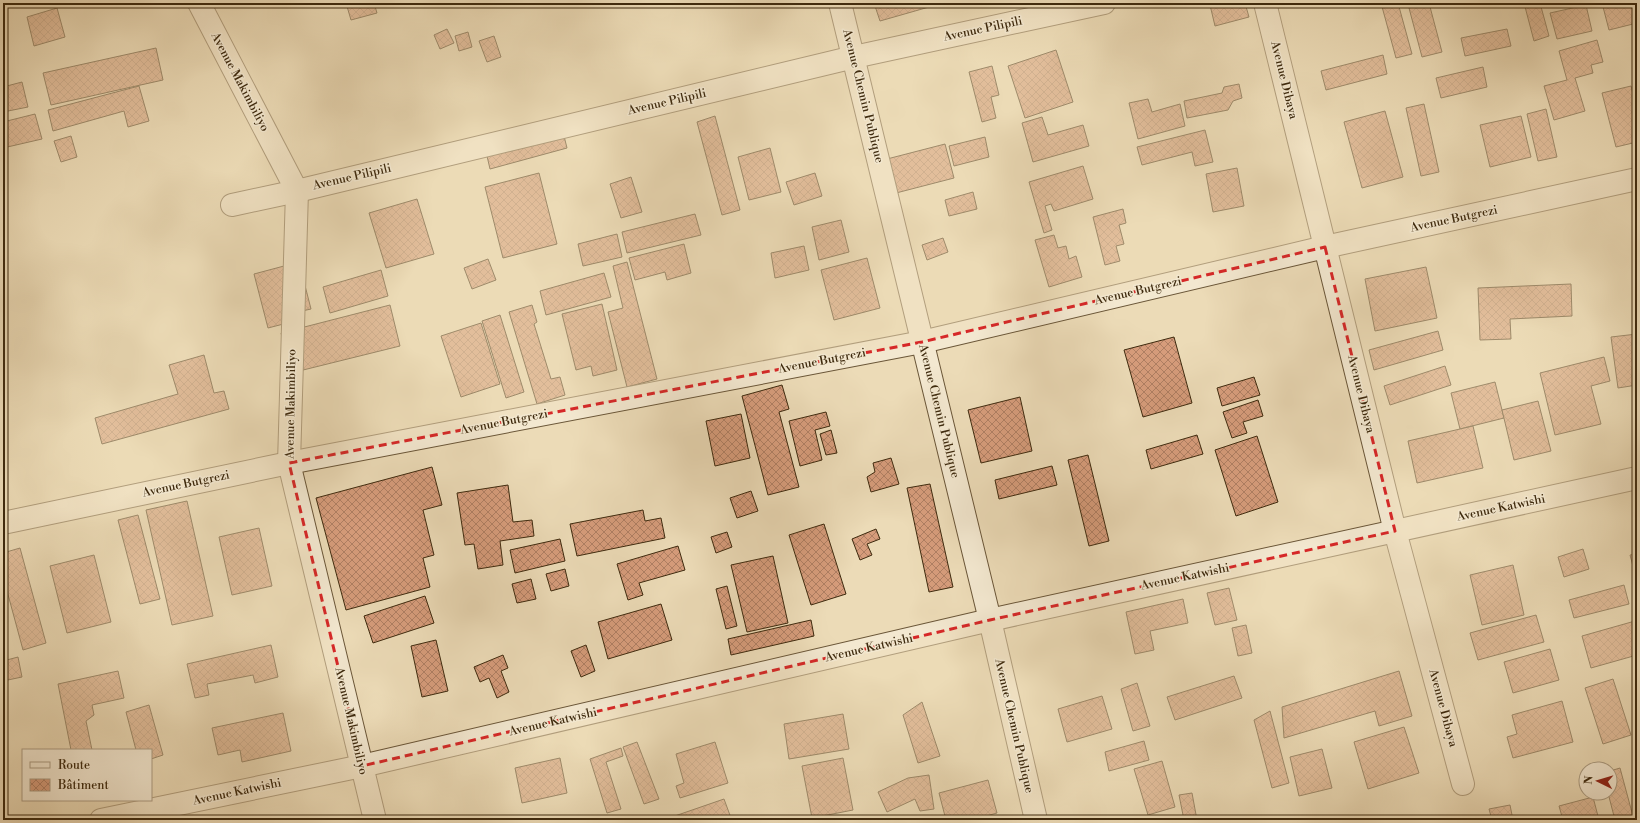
<svg xmlns="http://www.w3.org/2000/svg" width="1640" height="823" font-family="'Libre Bodoni',serif">
<style>
.building{fill:url(#building-cross-hatch);stroke:#3e2a0e}
.lines{fill:none;stroke-linecap:round;stroke-linejoin:round}
.minor-casing{stroke:#6a5638;stroke-width:24}
.minor{stroke:#f3e8d0;stroke-width:22}
.marked{fill:none;stroke:#d62828;stroke-width:3;stroke-dasharray:8 5;stroke-linejoin:round}
.labels{text-anchor:middle;dominant-baseline:central;stroke-width:3;stroke-linejoin:round;paint-order:stroke}
.street-label{font-size:12px;fill:#3e2a0e;stroke:#f3e8d0}
</style>
<defs>
<pattern id="building-cross-hatch" width="8" height="8" patternUnits="userSpaceOnUse"><rect width="8" height="8" fill="#d69c7b"/><path d="M0 0l8 8M0 8l8-8" fill="none" stroke="#af7f63"/></pattern>
</defs>
<rect width="100%" height="100%" fill="#ecdbb7"/>
<filter id="stains"><feTurbulence type="fractalNoise" baseFrequency=".005" numOctaves="4"/><feColorMatrix values="0 0 0 0 .2 0 0 0 0 .09 0 0 0 0 .02 0 0 0 .5 -.17"/></filter>
<radialGradient id="worn" r=".72"><stop offset=".6" stop-color="#630" stop-opacity="0"/><stop offset="1" stop-color="#630" stop-opacity=".3"/></radialGradient>
<g class="building">
<path d="M346,3H374L377,13L351,20Z"/>
<path d="M874,3H928L929,7L880,21Z"/>
<path d="M1219,3H1245L1249,17L1215,26L1210,5Z"/>
<path d="M1381,3H1398L1412,54L1396,58Z"/>
<path d="M1429,3L1442,52L1422,57L1409,8Z"/>
<path d="M1524,3H1540L1549,36L1534,41Z"/>
<path d="M1547,3H1566L1548,7Z"/>
<path d="M1602,3H1637V23L1609,30Z"/>
<path d="M1586,5L1592,31L1557,39L1550,13Z"/>
<path d="M57,8L65,37L34,46L27,17Z"/>
<path d="M447,29L454,43L440,49L434,35Z"/>
<path d="M1507,29L1511,46L1465,56L1461,38Z"/>
<path d="M468,32L472,47L459,51L455,36Z"/>
<path d="M494,36L501,57L487,62L479,41Z"/>
<path d="M1597,40L1603,62L1591,65L1593,73L1575,78L1585,111L1554,120L1544,86L1567,80L1559,51Z"/>
<path d="M156,48L163,80L51,105L43,73Z"/>
<path d="M1056,50L1073,102L1025,118L1008,66Z"/>
<path d="M1383,55L1387,74L1326,90L1321,71Z"/>
<path d="M992,66L999,95L991,97L996,118L982,122L969,72Z"/>
<path d="M1483,67L1487,87L1441,98L1436,78Z"/>
<path d="M22,82L28,107L3,112V87Z"/>
<path d="M1239,84L1242,98L1233,101L1228,110L1187,118L1184,101L1222,93L1224,87Z"/>
<path d="M139,86L149,121L128,127L124,111L53,131L48,110Z"/>
<path d="M1631,86L1637,110V142L1616,147L1602,93Z"/>
<path d="M1148,99L1152,112L1180,104L1185,126L1138,139L1129,103Z"/>
<path d="M1424,104L1439,172L1421,176L1406,108Z"/>
<path d="M1546,109L1557,157L1538,161L1527,114Z"/>
<path d="M1385,111L1403,177L1362,188L1344,122Z"/>
<path d="M35,114L42,139L3,148V122Z"/>
<path d="M715,116L740,210L722,215L697,122Z"/>
<path d="M1521,116L1531,157L1490,167L1480,125Z"/>
<path d="M1042,117L1048,135L1083,125L1089,146L1033,162L1022,123Z"/>
<path d="M1205,130L1213,162L1195,166L1192,152L1142,165L1137,147Z"/>
<path d="M71,136L77,157L61,162L54,141Z"/>
<path d="M564,136L567,148L490,169L487,156Z"/>
<path d="M985,137L989,157L954,166L949,146Z"/>
<path d="M945,144L954,178L896,193L887,159Z"/>
<path d="M770,148L781,192L749,200L738,157Z"/>
<path d="M1083,166L1093,199L1054,211L1051,204L1045,206L1052,230L1044,233L1029,182Z"/>
<path d="M1237,168L1244,206L1213,212L1206,174Z"/>
<path d="M539,173L557,244L503,258L485,187Z"/>
<path d="M815,173L822,196L794,205L786,182Z"/>
<path d="M631,177L642,212L621,218L610,184Z"/>
<path d="M973,192L977,209L949,216L945,200Z"/>
<path d="M417,199L434,254L386,268L369,213Z"/>
<path d="M1123,209L1126,223L1119,225L1124,244L1116,246L1120,261L1105,265L1093,217Z"/>
<path d="M695,214L701,235L627,253L622,232Z"/>
<path d="M841,220L849,252L819,260L812,227Z"/>
<path d="M617,234L622,257L583,266L578,244Z"/>
<path d="M1054,235L1058,248L1066,246L1069,259L1076,256L1082,277L1049,287L1035,240Z"/>
<path d="M943,238L948,252L927,260L922,245Z"/>
<path d="M684,244L691,273L667,280L665,272L635,280L629,258Z"/>
<path d="M804,246L809,270L775,278L771,253Z"/>
<path d="M867,258L880,308L834,320L821,270Z"/>
<path d="M488,259L496,280L472,289L464,268Z"/>
<path d="M299,262L311,309L293,313L295,321L268,328L254,274Z"/>
<path d="M627,262L657,379L627,387L608,312L623,308L613,266Z"/>
<path d="M1426,267L1437,318L1375,331L1365,279Z"/>
<path d="M381,270L388,296L330,313L323,287Z"/>
<path d="M604,273L611,297L546,315L540,291Z"/>
<path d="M1571,284L1572,316L1510,319L1511,339L1480,340L1478,288Z"/>
<path d="M602,304L617,370L593,376L591,366L576,370L562,314Z"/>
<path d="M390,305L400,346L291,373L281,333Z"/>
<path d="M532,305L537,322L534,324L551,379L560,377L565,395L537,404L509,312Z"/>
<path d="M500,315L524,392L506,398L482,321Z"/>
<path d="M481,323L500,384L461,397L441,336Z"/>
<path d="M1438,331L1443,350L1374,370L1369,350Z"/>
<path d="M1637,334V385L1618,388L1611,337Z"/>
<path d="M1174,337L1192,403L1143,417L1124,350Z"/>
<path d="M204,355L214,393L224,391L229,409L102,444L95,418L178,394L169,365Z"/>
<path d="M1604,357L1610,381L1591,386L1601,424L1555,435L1540,373Z"/>
<path d="M1445,366L1451,385L1390,405L1384,386Z"/>
<path d="M1254,377L1260,395L1222,406L1217,388Z"/>
<path d="M1495,382L1504,418L1460,429L1451,393Z"/>
<path d="M782,385L789,409L779,412L799,487L768,495L742,396Z"/>
<path d="M1020,397L1032,451L981,463L968,410Z"/>
<path d="M1258,400L1263,416L1243,422L1247,433L1232,438L1223,412Z"/>
<path d="M1538,401L1551,451L1514,460L1502,410Z"/>
<path d="M826,412L830,426L815,430L822,460L800,466L789,421Z"/>
<path d="M741,414L750,458L715,466L706,421Z"/>
<path d="M1473,426L1483,468L1417,483L1408,441Z"/>
<path d="M831,430L837,453L826,455L820,434Z"/>
<path d="M1197,435L1203,454L1151,469L1146,450Z"/>
<path d="M1257,436L1278,502L1236,516L1215,450Z"/>
<path d="M1088,455L1109,541L1089,546L1068,460Z"/>
<path d="M891,458L899,484L871,492L867,477L875,472L873,463Z"/>
<path d="M1052,466L1057,485L999,499L995,480Z"/>
<path d="M432,467L442,505L423,510L434,555L423,558L430,587L346,610L316,498Z"/>
<path d="M930,484L953,587L929,592L907,488Z"/>
<path d="M508,485L513,522L532,520L534,536L500,541L503,565L478,569L474,544L465,545L457,493Z"/>
<path d="M751,491L758,511L737,518L730,498Z"/>
<path d="M187,501L213,616L172,625L146,510Z"/>
<path d="M643,510L645,521L661,518L665,538L577,556L570,524Z"/>
<path d="M138,515L160,599L140,604L118,520Z"/>
<path d="M824,524L846,594L811,605L789,535Z"/>
<path d="M259,528L272,586L232,595L219,537Z"/>
<path d="M876,529L880,539L867,544L872,555L860,560L852,539Z"/>
<path d="M727,532L732,547L716,553L711,537Z"/>
<path d="M560,539L565,561L515,573L510,550Z"/>
<path d="M678,546L685,570L639,583L643,595L628,600L617,564Z"/>
<path d="M20,548L46,643L23,650L3,576V553Z"/>
<path d="M1583,549L1589,569L1564,577L1558,557Z"/>
<path d="M1637,554V581L1630,555Z"/>
<path d="M94,555L111,622L67,633L50,566Z"/>
<path d="M773,556L788,623L747,632L731,565Z"/>
<path d="M1513,565L1524,615L1482,625L1470,575Z"/>
<path d="M565,569L569,586L551,591L546,574Z"/>
<path d="M531,579L536,599L517,603L512,584Z"/>
<path d="M1624,585L1629,604L1574,618L1569,600Z"/>
<path d="M727,586L737,626L726,629L716,589Z"/>
<path d="M1229,588L1237,620L1215,625L1207,593Z"/>
<path d="M425,596L434,623L373,643L364,616Z"/>
<path d="M1183,599L1188,623L1150,631L1154,650L1135,654L1126,612Z"/>
<path d="M661,604L672,640L608,659L598,622Z"/>
<path d="M1536,615L1544,642L1478,660L1470,633Z"/>
<path d="M811,620L814,636L731,655L728,639Z"/>
<path d="M1635,621L1637,628V655L1591,668L1582,636Z"/>
<path d="M1246,625L1252,653L1238,656L1232,628Z"/>
<path d="M436,640L448,691L422,697L411,646Z"/>
<path d="M271,645L278,677L255,683L253,675L207,684L209,695L195,698L187,664Z"/>
<path d="M586,645L595,671L581,677L571,651Z"/>
<path d="M1550,649L1559,680L1513,693L1504,662Z"/>
<path d="M503,655L508,668L501,671L509,692L497,698L489,678L480,682L474,667Z"/>
<path d="M18,657L22,677L3,681V661Z"/>
<path d="M118,671L124,698L92,705L94,715L86,721L92,750H71L58,684Z"/>
<path d="M1399,671L1412,716L1379,726L1375,711L1284,738L1282,707Z"/>
<path d="M1234,676L1242,698L1175,720L1167,697Z"/>
<path d="M1613,679L1631,735L1603,744L1585,688Z"/>
<path d="M1137,683L1150,726L1133,731L1121,689Z"/>
<path d="M1102,696L1112,729L1067,742L1058,709Z"/>
<path d="M1562,701L1573,742L1513,758L1507,737L1517,734L1512,715Z"/>
<path d="M922,702L940,756L918,763L903,715Z"/>
<path d="M149,705L163,755L151,759V750H136L126,712Z"/>
<path d="M1270,711L1289,783L1272,788L1254,720Z"/>
<path d="M283,713L291,751L242,762L240,750L218,755L212,728Z"/>
<path d="M843,714L849,749L789,759L784,724Z"/>
<path d="M1404,727L1419,773L1368,789L1354,742Z"/>
<path d="M1144,741L1149,760L1109,771L1105,752Z"/>
<path d="M637,742L659,799L644,804L623,747Z"/>
<path d="M715,742L728,783L680,798L676,786L684,783L676,754Z"/>
<path d="M621,748L623,756L606,762L621,809L607,813L590,759Z"/>
<path d="M1322,749L1332,788L1299,796L1290,757Z"/>
<path d="M560,758L567,793L522,803L515,768Z"/>
<path d="M843,758L853,810L812,818L802,766Z"/>
<path d="M1162,761L1175,807L1148,815L1134,769Z"/>
<path d="M1620,768L1634,820H1615L1608,793H1610V771Z"/>
<path d="M929,775L934,809L920,811L915,799L887,812L878,792L908,778Z"/>
<path d="M988,780L997,813L972,820H946L939,793Z"/>
<path d="M1192,793L1197,820H1184L1179,795Z"/>
<path d="M1593,797L1599,820H1563L1559,806Z"/>
<path d="M724,799L731,818L727,820H670L669,818Z"/>
<path d="M1510,805L1513,820H1492L1489,809Z"/>
</g>
<g class="lines">
<defs>
<g id="minor">
<path d="M199,3L297,191L289,463L375,820"/>
<path d="M840,3L990,620L1036,820"/>
<path d="M1265,3L1395,531L1463,784"/>
<path d="M232,205L297,191L854,57L1104,3"/>
<path d="M3,523L289,463L922,342L1325,247L1637,179"/>
<path d="M101,820L362,766L990,620L1637,478"/>
</g>
</defs>
<use href="#minor" class="minor-casing"/>
<use href="#minor" class="minor"/>
</g>
<path d="M0 0H1640V823H0ZM1325,247L1395,531L990,620L362,766L289,463L922,342Z" fill="#ecdbb7" fill-opacity=".55" fill-rule="evenodd"/>
<path class="marked" d="M1325,247L1395,531L990,620L362,766L289,463L922,342Z"/>
<g class="labels">
<g class="street-label">
<text transform="translate(983 29) rotate(-12)">Avenue Pilipili</text>
<text transform="translate(1284 80) rotate(76)">Avenue Dibaya</text>
<text transform="translate(240 82) rotate(62)">Avenue Makimbiliyo</text>
<text transform="translate(863 96) rotate(76)">Avenue Chemin Publique</text>
<text transform="translate(667 102) rotate(-13)">Avenue Pilipili</text>
<text transform="translate(352 177) rotate(-13)">Avenue Pilipili</text>
<text transform="translate(1454 219) rotate(-12)">Avenue Butgrezi</text>
<text transform="translate(1138 291) rotate(-13)">Avenue Butgrezi</text>
<text transform="translate(822 361) rotate(-11)">Avenue Butgrezi</text>
<text transform="translate(1361 394) rotate(76)">Avenue Dibaya</text>
<text transform="translate(291 404) rotate(-89)">Avenue Makimbiliyo</text>
<text transform="translate(939 411) rotate(76)">Avenue Chemin Publique</text>
<text transform="translate(504 422) rotate(-11)">Avenue Butgrezi</text>
<text transform="translate(186 484) rotate(-12)">Avenue Butgrezi</text>
<text transform="translate(1501 508) rotate(-12)">Avenue Katwishi</text>
<text transform="translate(1185 577) rotate(-12)">Avenue Katwishi</text>
<text transform="translate(869 648) rotate(-13)">Avenue Katwishi</text>
<text transform="translate(1443 708) rotate(75)">Avenue Dibaya</text>
<text transform="translate(351 721) rotate(77)">Avenue Makimbiliyo</text>
<text transform="translate(553 722) rotate(-13)">Avenue Katwishi</text>
<text transform="translate(1014 726) rotate(77)">Avenue Chemin Publique</text>
<text transform="translate(237 792) rotate(-12)">Avenue Katwishi</text>
</g>
</g>
<rect width="1640" height="823" fill="none" stroke="#ecdbb7" stroke-width="16"/>
<rect x="4" y="4" width="1632" height="815" fill="none" stroke="#3e2a0e" stroke-width="2"/>
<rect x="8" y="8" width="1624" height="807" fill="none" stroke="#3e2a0e"/>
<rect x="22" y="749" width="130" height="52" fill="#f3e8d0" stroke="#ab9c82"/>
<rect x="30" y="762" width="20" height="6" fill="#f3e8d0" stroke="#ab9c82"/>
<text x="58" y="769" font-size="12" fill="#3e2a0e">Route</text>
<rect x="30" y="779" width="20" height="12" fill="url(#building-cross-hatch)" stroke="#ab9c82"/>
<text x="58" y="789" font-size="12" fill="#3e2a0e">Bâtiment</text>
<g transform="translate(1598 781) rotate(275)"><circle r="19" fill="#f3e8d0" stroke="#ab9c82"/>
<path d="M0-3L7 15L0 10L-7 15Z" fill="#8f2418"/>
<text y="-6" font-size="11" font-weight="bold" text-anchor="middle" fill="#3e2a0e">N</text>
</g>
<rect width="100%" height="100%" filter="url(#stains)"/>
<rect width="100%" height="100%" fill="url(#worn)"/>
</svg>
